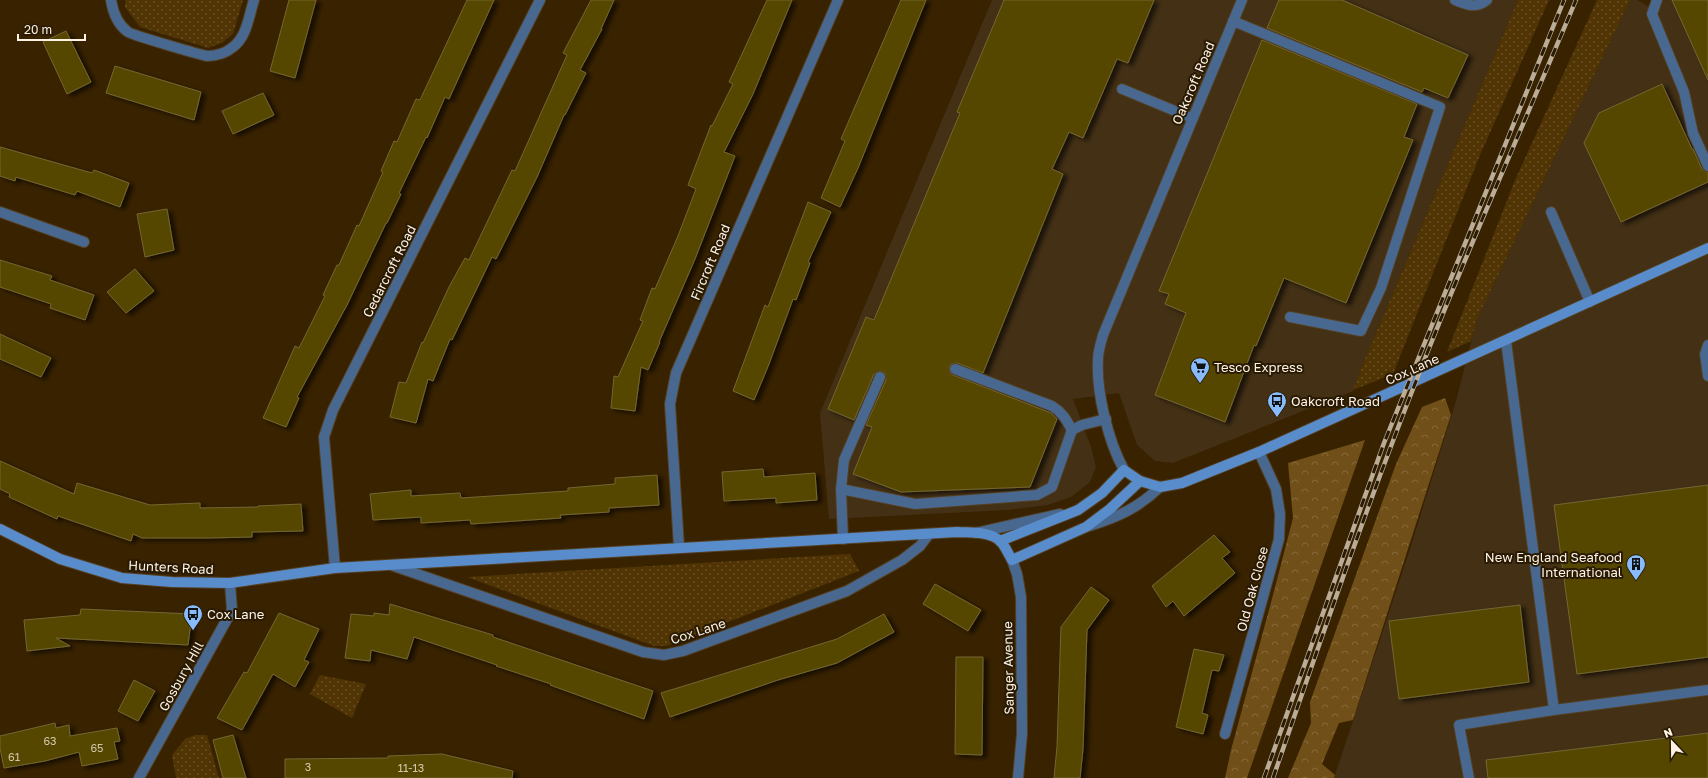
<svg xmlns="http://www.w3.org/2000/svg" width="1708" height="778" font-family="'Golos Text',sans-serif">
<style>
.built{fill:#433015}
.green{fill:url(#green-dots)}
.forest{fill:url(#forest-crowns)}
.building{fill:#554600;stroke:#746732;filter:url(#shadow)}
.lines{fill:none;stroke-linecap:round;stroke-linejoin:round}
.lane-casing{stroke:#543f20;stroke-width:12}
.street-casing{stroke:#543f20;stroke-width:12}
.secondary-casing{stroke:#543f20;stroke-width:12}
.lane{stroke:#496890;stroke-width:10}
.street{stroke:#496890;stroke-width:10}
.secondary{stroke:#598ccb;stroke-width:10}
.rail-casing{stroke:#baac97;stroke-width:4.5}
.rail{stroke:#291a03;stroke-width:3;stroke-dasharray:9;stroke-linecap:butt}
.labels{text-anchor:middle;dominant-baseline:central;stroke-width:4;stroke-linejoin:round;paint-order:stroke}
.number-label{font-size:11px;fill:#d4c8ac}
.street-label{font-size:13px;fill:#fef3e5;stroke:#291a03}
.poi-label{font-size:13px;fill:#fef3e5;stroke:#291a03;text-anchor:start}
</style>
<defs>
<pattern id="green-dots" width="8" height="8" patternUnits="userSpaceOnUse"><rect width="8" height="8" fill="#503403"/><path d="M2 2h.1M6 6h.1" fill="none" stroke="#6a5228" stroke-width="1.8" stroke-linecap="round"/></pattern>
<pattern id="forest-crowns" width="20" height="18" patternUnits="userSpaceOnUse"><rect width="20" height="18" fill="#714f18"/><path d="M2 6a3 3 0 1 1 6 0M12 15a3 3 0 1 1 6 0" fill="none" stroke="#866939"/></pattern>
<filter id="shadow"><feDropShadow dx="4.5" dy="2.5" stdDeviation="2" flood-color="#0009"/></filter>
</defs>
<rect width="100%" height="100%" fill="#382200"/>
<g class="built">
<path d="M992,0H1518L1362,366L1353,391L1173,463L1155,461L1137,445L1119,393L1073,399L1091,447L1096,467L1090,482L1071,497L1048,505L1008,510L829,519L820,413Z"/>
<path d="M1630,0H1637L1649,7L1653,0H1708V778H1334L1410,549L1456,401L1477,319Z"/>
</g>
<g class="green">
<path d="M125,0H243L233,34L222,43L208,48L140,27L125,7Z"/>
<path d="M1518,0H1549L1480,155L1393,374L1353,390L1362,366Z"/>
<path d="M1597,0H1630L1477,319L1471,341L1447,352L1516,178Z"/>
<path d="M850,554L859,571L667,646H654L467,577Z"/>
<path d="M320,675L366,684L352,718L310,694Z"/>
<path d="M195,735H207L219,778H176L172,755L185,739Z"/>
</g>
<g class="forest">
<path d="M1445,398L1451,415L1353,720L1339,723L1322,764L1335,775L1334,778H1288L1311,723L1310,702L1396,464L1422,407Z"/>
<path d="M1365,440L1247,778H1225L1231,750L1273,595L1293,518L1288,463Z"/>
</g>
<g class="building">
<path d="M289,0H316L295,78L270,71Z"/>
<path d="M467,0H494L449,99L445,97L427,138L426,137L399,193L401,194L387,223H386L347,305L297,397L299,398L286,427L263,418L295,346L299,348L325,296L323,295L337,265H339L357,225L359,226L383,172L381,171L394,141L397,142L416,99L420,100Z"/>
<path d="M591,0H614L601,29H602L580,70L586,73L565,115H564L537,177L496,259L492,257L452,340L450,339L433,381L428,379L416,423L390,417L399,382L406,383L422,342L423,343L449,287L465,258L469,260L512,170L515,171L567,55L563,53Z"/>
<path d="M767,0H792L753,94L724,152L735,156L695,259L659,342H660L648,370L641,367L635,411L611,408L614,376L618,377L643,321L640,320L652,288L655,289L678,236L696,189L688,185L711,125L712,126L733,84L729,82Z"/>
<path d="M901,0H926L858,168L840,207L821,198L845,141L841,139Z"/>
<path d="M1004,0H1154L1128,63L1117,59L1083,138L1069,132L1052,169L1063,174L983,373L957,363L951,364L949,367L950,373L953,375L1051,413L1057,419L1030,487L901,492L853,474L872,427L866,425L886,380L885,373L880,371L874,374L854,420L828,409L866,317L874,320L960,113L957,112Z"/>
<path d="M1279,0H1342L1468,55L1448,98L1424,88L1422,92L1267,28Z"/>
<path d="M1672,0H1708V80Z"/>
<path d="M66,31L91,82L67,94L43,42Z"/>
<path d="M1262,40L1417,104L1404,137L1413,140L1346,303L1284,278L1256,346L1254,345L1225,422L1155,395L1186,313L1165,304L1169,294L1159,291Z"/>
<path d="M115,66L201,92L194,120L106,93Z"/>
<path d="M1662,84L1692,149H1693L1702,169L1708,172V182L1621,222L1584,143L1599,113Z"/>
<path d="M263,93L274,115L233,134L222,111Z"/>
<path d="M0,147L92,173L94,170L129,183L120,207L77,191L75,195L16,177L15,181L0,176Z"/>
<path d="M808,202L831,212L808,262L810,263L796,300L793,299L769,364L754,400L733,391L765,305L768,307Z"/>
<path d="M167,209L174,250L145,257L137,214Z"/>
<path d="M0,260L52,276L50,280L94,295L85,320L50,308L51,304L0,287Z"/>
<path d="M135,269L154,291L126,313L107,292Z"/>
<path d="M0,334L51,358L41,377L0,359Z"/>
<path d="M0,461L74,494L77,483L150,505L200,503V508L258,507V506L301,504L303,531L252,532V537L208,538H142L133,534L131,541L58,516L57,519L9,497L10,494L0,489Z"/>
<path d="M763,469L764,477L815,473L817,500L776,503V498L724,501L722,472Z"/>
<path d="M657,475L659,505L609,508V512L560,515L561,518L471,524L470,520L421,523V517L373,520L370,494L411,490V496L460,493L461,498L568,491V488L615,484V478Z"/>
<path d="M1708,485V657L1577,674L1554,505Z"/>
<path d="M1214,535L1230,552L1222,558L1235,573L1184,616L1173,601L1166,607L1152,586Z"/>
<path d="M935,584L981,610L968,631L923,604Z"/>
<path d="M1091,587L1109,600L1087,630L1083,749L1080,778H1054L1057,747L1061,627Z"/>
<path d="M390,604L493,635V637L653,691L644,719L550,685L551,684L496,666L497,665L414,637L407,659L371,650L370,661L345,658L351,614L374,616V613L389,615Z"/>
<path d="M1520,605L1529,682L1399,699L1389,621Z"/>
<path d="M81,609L192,614L188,645L56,638L70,646L27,651L24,620L80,615Z"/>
<path d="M279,613L319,629L304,660L309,662L295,687L273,674L242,730L217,718L244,672L247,673Z"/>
<path d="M884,614L894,632L837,663L778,680L670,717L661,693L837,639Z"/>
<path d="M1194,649L1224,655L1219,671L1212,670L1202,713L1208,715L1203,734L1176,727Z"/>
<path d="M956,657H983L982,755L955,754Z"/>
<path d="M134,680L155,691L138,721L118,711Z"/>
<path d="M55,723L56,728L69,725L70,736L117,728L120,741L114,742L118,759L82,766L79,752L45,761L4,768L0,748V736Z"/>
<path d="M1708,733V778H1488L1486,760Z"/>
<path d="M233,735L246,778H223L213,740Z"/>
<path d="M442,754L513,771L512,778H285V759L388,758V756Z"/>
</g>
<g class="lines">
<defs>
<g id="lane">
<path d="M1455,0C1467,5 1476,9 1487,0"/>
<path d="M1657,0L1652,14L1684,92L1693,133L1708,166"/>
<path d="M1233,21L1440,107L1381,288L1361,331L1290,317"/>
<path d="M1122,89L1192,118"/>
<path d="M1551,212L1590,302"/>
<path d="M1708,345L1705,354L1708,376"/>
<path d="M955,369L1052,406C1062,412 1066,419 1072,430"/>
<path d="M841,489L915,504L1037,495L1052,487L1072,430L1082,425L1106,419"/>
<path d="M1089,526C1118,517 1138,508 1160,487"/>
<path d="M976,533L1060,514"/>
<path d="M843,539L841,489L844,460L880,377"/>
<path d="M1469,778L1459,725L1554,710L1708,690"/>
</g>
<g id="street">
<path d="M111,0C113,13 117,24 128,32C132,35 201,55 207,56C216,56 226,53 233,47C247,37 249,15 254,0"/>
<path d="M0,212L84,242"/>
<path d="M1506,341L1554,710"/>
<path d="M1124,470C1108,441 1096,391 1098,359C1098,351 1101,343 1103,335L1242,0"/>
<path d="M679,547L670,404L676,373L838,0"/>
<path d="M1012,560L1017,574L1021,597L1022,734L1018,778"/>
<path d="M391,565L643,652L664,655L683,651L847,591L902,560L920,546L929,534"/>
<path d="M335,568L324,437L333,410L540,0"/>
<path d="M1225,734L1279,539L1280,514L1276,489L1259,452"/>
<path d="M139,778L232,610L230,583"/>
</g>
<g id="secondary">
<path d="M0,529L60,559L122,578L172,582L230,583L335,568L957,532C970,533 990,531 1000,541C1005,545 1008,554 1012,560L1086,527L1110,509L1140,481"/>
<path d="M1000,541L1078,510L1102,493L1124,470L1140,481L1160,487L1182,483L1259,452L1708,248"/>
</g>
</defs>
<use href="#lane" class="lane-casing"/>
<use href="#street" class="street-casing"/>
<use href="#secondary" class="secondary-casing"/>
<use href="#lane" class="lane"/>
<use href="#street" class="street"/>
<use href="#secondary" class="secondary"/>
<defs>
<g id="rail">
<path d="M1264,778L1384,443L1564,0"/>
<path d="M1273,778C1324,630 1375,482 1434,336C1479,223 1529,112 1576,0"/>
</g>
</defs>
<use href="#rail" class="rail-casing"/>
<use href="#rail" class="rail"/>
</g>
<defs>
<symbol id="supermarket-pin" viewBox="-11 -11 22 30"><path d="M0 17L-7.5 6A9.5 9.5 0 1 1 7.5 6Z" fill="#88bbfc" stroke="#291a03"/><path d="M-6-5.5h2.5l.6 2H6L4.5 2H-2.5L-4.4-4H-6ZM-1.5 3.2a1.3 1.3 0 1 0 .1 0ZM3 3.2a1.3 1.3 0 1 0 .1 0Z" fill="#111"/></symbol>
<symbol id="bus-pin" viewBox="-11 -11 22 30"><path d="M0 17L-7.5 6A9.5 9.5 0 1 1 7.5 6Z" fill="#88bbfc" stroke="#291a03"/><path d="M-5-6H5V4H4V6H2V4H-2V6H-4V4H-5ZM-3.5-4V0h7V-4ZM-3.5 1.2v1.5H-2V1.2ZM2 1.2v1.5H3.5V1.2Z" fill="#111"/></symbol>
<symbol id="building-pin" viewBox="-11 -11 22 30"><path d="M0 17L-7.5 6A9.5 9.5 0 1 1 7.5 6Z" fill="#88bbfc" stroke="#291a03"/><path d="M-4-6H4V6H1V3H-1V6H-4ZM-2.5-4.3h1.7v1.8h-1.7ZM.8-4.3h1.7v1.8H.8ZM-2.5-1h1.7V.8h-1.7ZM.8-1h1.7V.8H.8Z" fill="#111"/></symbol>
</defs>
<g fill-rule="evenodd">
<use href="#supermarket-pin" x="1189" y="356" width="22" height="30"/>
<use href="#bus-pin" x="1266" y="390" width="22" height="30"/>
<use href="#building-pin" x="1625" y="553" width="22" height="30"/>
<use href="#bus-pin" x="182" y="603" width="22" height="30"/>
</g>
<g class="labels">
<g class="number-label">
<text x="50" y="740">63</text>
<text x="97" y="747">65</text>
<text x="14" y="756">61</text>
<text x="308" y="766">3</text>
<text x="411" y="767">11-13</text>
</g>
<g class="street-label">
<text transform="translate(1193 83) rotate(-67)">Oakcroft Road</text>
<text transform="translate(710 262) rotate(-67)">Fircroft Road</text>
<text transform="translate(389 271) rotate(-63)">Cedarcroft Road</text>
<text transform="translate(1412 369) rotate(-24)">Cox Lane</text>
<text transform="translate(171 567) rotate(3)">Hunters Road</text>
<text transform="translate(1252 589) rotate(-75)">Old Oak Close</text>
<text transform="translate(698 631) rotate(-18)">Cox Lane</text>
<text transform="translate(1008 668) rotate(-91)">Sanger Avenue</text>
<text transform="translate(181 676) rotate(-61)">Gosbury Hill</text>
</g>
<g class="poi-label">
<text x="1214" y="367">Tesco Express</text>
<text x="1291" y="401">Oakcroft Road</text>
<text x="1622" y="557" text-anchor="end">New England Seafood<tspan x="1622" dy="15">International</tspan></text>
<text x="207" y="614">Cox Lane</text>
</g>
</g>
<g transform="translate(1672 742) rotate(338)" stroke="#291a03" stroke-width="3" paint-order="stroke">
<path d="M0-3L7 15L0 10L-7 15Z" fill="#fef3e5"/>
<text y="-6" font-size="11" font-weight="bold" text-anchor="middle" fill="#fef3e5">N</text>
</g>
<path d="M18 34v6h67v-6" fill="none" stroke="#fef3e5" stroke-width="2"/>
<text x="24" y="34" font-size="12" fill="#fef3e5" stroke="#291a03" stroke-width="3" paint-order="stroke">20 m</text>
</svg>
